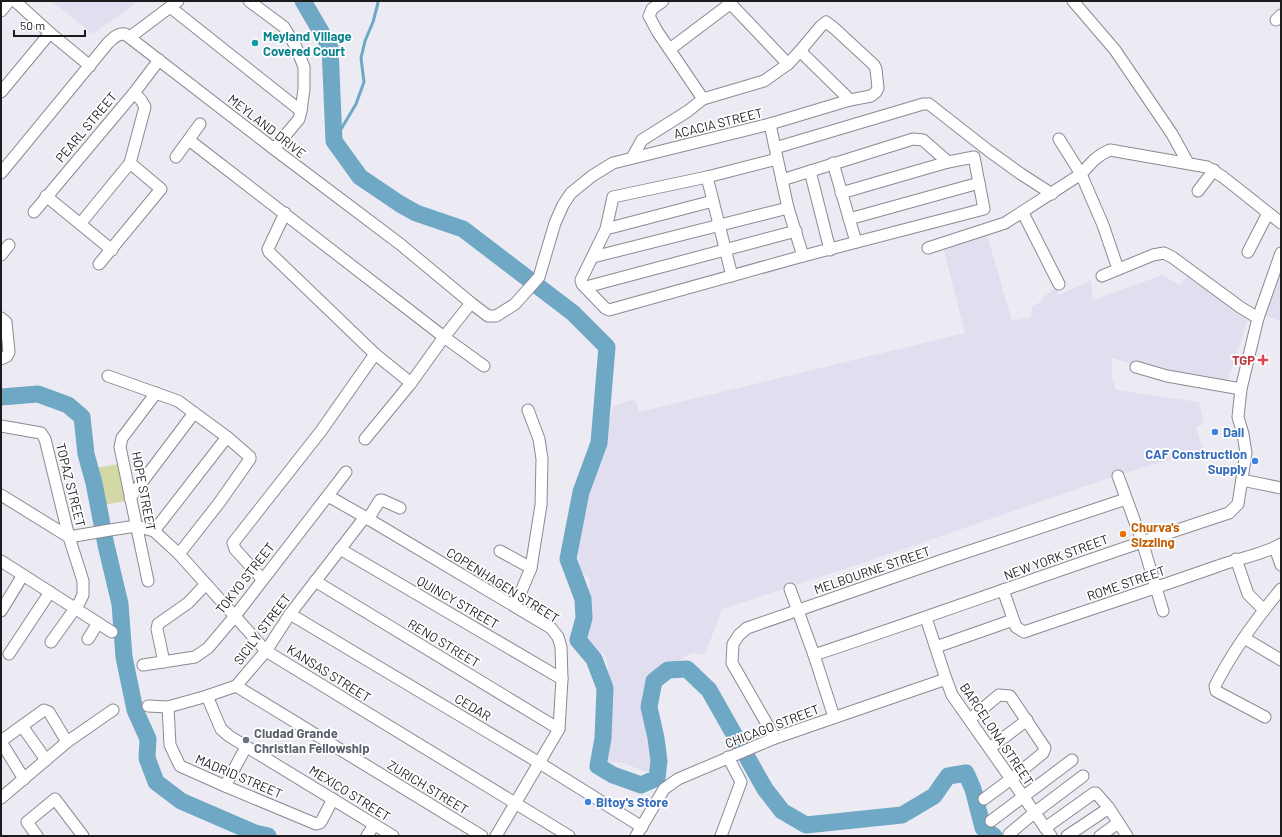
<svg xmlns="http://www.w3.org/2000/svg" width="1282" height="837" font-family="Barlow,sans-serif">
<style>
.built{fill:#e1dfef}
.green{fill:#d4d8a4}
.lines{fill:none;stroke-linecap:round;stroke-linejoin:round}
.stream{stroke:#6ea8c5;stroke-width:3}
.river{stroke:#6ea8c5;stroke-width:17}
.minor-casing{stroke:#8b8a93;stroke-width:13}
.minor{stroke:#fff;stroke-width:11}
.culture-dot{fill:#0f9aa8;stroke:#fff;stroke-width:1.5}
.health-dot{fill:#e0444e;stroke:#fff;stroke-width:1.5}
.shop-dot{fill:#3f7fe0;stroke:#fff;stroke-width:1.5}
.food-dot{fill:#e8710a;stroke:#fff;stroke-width:1.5}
.worship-dot{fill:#6b7280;stroke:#fff;stroke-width:1.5}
.labels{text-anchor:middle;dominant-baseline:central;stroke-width:3.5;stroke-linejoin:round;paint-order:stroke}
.culture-label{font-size:13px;font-weight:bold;fill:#0d838f;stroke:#fff;text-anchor:start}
.street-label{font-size:13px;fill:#1c1c1f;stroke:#fff}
.health-label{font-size:13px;font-weight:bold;fill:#be3a42;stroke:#fff;text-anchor:end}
.shop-label{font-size:13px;font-weight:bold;fill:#366cbe;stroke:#fff;text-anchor:start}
.food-label{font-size:13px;font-weight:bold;fill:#c56008;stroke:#fff;text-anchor:start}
.worship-label{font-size:13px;font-weight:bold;fill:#5b616d;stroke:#fff;text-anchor:start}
</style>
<rect width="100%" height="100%" fill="#ecebf4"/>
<g class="built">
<path d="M51,1H139L93,34Z"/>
<path d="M987,235L1012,321L1031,317L1032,306L1043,301L1042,298L1056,288L1059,295L1091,280L1093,300L1162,275L1180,285L1188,275L1248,319L1227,383L1169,375L1112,358V377L1116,390L1199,402L1204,424L1196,427L1203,450L1115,476L866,562L722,609L705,655L692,653L671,665L648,683L645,703L646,726L652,750L653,768L650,773L622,763L604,761L610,744V684L607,660L604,654L594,647L588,641L586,634L590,578L581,572L577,545L581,523L613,406L635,399L639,412L965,333L943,247Z"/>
<path d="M1281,268V321L1263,315Z"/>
</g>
<path class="green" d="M119,464L126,501L103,505L96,468Z"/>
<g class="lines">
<path class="stream" d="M334,141L356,104L364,82L361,58L365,41L373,22L378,3L377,1"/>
<g class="river">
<path d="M303,1L330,47L334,141L360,177L400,204L416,213L463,229L573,313L607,347L599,443L581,492L568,559L583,599L584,618L578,640L594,659L605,688L603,738L598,766L613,775L641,785L657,778L659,761L656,738L649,707L654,681L668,670L687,669L709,690L765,789L782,811L806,825L902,815L934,796L948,776L966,773L973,789L983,828L994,836"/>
<path d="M1,397L38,394L68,405L82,417L86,454L94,483L106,545L120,604L124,657L135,710L148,739L147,758L156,782L181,801L255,833L268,836"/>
</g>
<defs>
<g id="minor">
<path d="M15,1L50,33L90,66"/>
<path d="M249,1L284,27L296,47L304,67V89L301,111L299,119L274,149"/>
<path d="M663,1L652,9L649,16L657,31L703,99"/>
<path d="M728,1L788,64"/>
<path d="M1073,1L1115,50L1172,134L1188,163"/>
<path d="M170,7L301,111"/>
<path d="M1,11L9,1"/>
<path d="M1276,20L1281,15"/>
<path d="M130,37L178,1"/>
<path d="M670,49L731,3"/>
<path d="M800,51L850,100"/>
<path d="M1,92L50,33"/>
<path d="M770,124L775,148L923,104H929L989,151L1021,174L1052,194"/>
<path d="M1059,139L1081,174L1103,225L1116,263"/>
<path d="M189,140L444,337L484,366"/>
<path d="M776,153L788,208L803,256"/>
<path d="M176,157L200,124"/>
<path d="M833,163L856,242"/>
<path d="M810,171L830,250"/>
<path d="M1,173L108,43C113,38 118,33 125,34L274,149L400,244L471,303L488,316H496L515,304L539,277L555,223L563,205L571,193L592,176L613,163L770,124L850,100L871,96L876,92L878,88L876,69L874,65L834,28L826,22L821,26L800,51L788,64L764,81L703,99L688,111L642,140L632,158"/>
<path d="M707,177L613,197L606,229L581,280L582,284L605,308L609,310L803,256L984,209L974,157L948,162L841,193"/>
<path d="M782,180L913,139L923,140L948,162"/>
<path d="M1198,191L1214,170"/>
<path d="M46,196L112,250"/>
<path d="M34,212L134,93L159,60"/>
<path d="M285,213L268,249L269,252L375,354L411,383"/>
<path d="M1023,213L1059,284"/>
<path d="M849,219L979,183"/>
<path d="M80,224L130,163L145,107L141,100L134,93"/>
<path d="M606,229L713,201"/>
<path d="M928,248L1005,223L1081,174L1094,160L1102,154L1110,150L1207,167L1223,177L1281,223"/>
<path d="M1248,252L1268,213"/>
<path d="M1,255L9,245"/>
<path d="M593,257L788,208"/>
<path d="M99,264L161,189L130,163"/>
<path d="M732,276L707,177L777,159"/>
<path d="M1102,276L1153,255L1164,253L1172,257L1240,307L1258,318"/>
<path d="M586,287L796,231"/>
<path d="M1,318L6,322L9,352L7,356L1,359"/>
<path d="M1136,367L1167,376L1241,389"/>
<path d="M108,376L178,401L227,437L250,457V459L219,503L179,554"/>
<path d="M1,426L41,433L45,439L69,537L83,581V595L79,603L51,642"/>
<path d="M365,439L411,383L444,337L471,303"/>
<path d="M1118,476L1142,541L1163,611"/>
<path d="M1242,480L1281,488"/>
<path d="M1,495L69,537L110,530L136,526L154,531L179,554L266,651L569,836"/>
<path d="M328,496L365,517L551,628L558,637L561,647L562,679L559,729L496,836"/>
<path d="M130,498L194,413"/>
<path d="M368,519L380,500H382L400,508"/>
<path d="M154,531L227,437"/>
<path d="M1275,548L1281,565"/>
<path d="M340,549L562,679"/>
<path d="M500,551L531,568"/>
<path d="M1236,559L1248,594L1264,610"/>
<path d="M1,561L112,632"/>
<path d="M262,579L235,549L233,543L321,431L375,354"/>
<path d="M148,581L120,447L122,438L156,393"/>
<path d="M315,581L559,729"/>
<path d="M790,589L814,655L834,717"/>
<path d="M1003,590L1016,627L1024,632C1088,610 1153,589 1218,566C1236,559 1265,554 1281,544"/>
<path d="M515,606L531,568L541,505L542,459L539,439L528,410"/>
<path d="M1,611L23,575"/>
<path d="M290,614L538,762L642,827"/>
<path d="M926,618L946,679L952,695L1051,836"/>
<path d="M1244,638L1281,660"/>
<path d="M88,639L98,623"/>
<path d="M936,647L1013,620"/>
<path d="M9,654L50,592"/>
<path d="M814,655C953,609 1090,558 1229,513L1238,504L1246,453L1243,434L1238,417L1241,389L1258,318L1281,253"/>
<path d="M164,662L157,629L158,624L188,603L206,584"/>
<path d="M143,665L195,657L208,648L235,616L346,472"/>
<path d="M236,686L482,836"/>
<path d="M207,696L221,729L229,736L393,836"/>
<path d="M148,706L168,707L207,696L236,686L266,651L290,614L365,517"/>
<path d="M168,707L170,745L180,766L225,786L316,824L320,823L322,820L333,799"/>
<path d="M1265,717L1216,691L1215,686C1232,652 1257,618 1281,589"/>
<path d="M970,719L999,695L1010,696L1045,748L1043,753L1011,779L984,799"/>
<path d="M22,726L46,760"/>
<path d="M775,738L732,663L733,644L739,635L747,628L943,560L1126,499"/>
<path d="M1,741L44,710L49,712L67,742L113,710"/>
<path d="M1,742L24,779"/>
<path d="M990,748L1027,720"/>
<path d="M225,786L246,747"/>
<path d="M1,798L67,742"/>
<path d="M991,821L1072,760"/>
<path d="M1045,828L1094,793H1096L1109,808L1127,836"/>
<path d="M1009,834L1034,813L1083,776"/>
<path d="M37,836L27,822L55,799L83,836"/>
<path d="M367,836L374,825"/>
<path d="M636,836L664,789L678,779L775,738L946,679"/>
<path d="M721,836L741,782L728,757"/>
<path d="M1067,836L1109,808"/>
<path d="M1100,836L1118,823"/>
</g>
</defs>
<use href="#minor" class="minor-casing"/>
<use href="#minor" class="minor"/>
</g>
<circle class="culture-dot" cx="255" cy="43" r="4"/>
<path class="health-dot" d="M1261 354h4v4h4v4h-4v4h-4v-4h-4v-4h4z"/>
<g class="shop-dot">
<circle cx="1215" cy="432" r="4"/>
<circle cx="1255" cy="461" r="4"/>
<circle cx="588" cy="802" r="4"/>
</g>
<circle class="food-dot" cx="1123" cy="534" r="4"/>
<circle class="worship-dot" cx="246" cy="740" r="4"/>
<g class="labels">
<g class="culture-label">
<text x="263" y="36">Meyland Village<tspan x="263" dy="15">Covered Court</tspan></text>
</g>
<g class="street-label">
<text transform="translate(718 123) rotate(-14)">ACACIA STREET</text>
<text transform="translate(267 126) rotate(38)">MEYLAND DRIVE</text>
<text transform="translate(86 127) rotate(-50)">PEARL STREET</text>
<text transform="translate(71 485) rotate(76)">TOPAZ STREET</text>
<text transform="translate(144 491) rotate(79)">HOPE STREET</text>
<text transform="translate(1056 557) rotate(-20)">NEW YORK STREET</text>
<text transform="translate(872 570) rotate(-19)">MELBOURNE STREET</text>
<text transform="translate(245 578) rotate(-52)">TOKYO STREET</text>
<text transform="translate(1126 583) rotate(-19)">ROME STREET</text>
<text transform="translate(503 585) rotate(32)">COPENHAGEN STREET</text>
<text transform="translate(458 602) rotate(30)">QUINCY STREET</text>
<text transform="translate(262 629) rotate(-53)">SICILY STREET</text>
<text transform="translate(444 643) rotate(31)">RENO STREET</text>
<text transform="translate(329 673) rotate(32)">KANSAS STREET</text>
<text transform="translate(473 707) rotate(31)">CEDAR</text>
<text transform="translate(772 726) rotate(-21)">CHICAGO STREET</text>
<text transform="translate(997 734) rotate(56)">BARCELONA STREET</text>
<text transform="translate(239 776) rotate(23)">MADRID STREET</text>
<text transform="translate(428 787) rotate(31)">ZURICH STREET</text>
<text transform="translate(350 793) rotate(32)">MEXICO STREET</text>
</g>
<g class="health-label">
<text x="1255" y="360">TGP</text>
</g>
<g class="shop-label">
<text x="1223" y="432">Dali</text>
<text x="1247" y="454" text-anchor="end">CAF Construction<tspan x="1247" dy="15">Supply</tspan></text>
<text x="596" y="802">Bitoy's Store</text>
</g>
<g class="food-label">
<text x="1131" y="527">Churva's<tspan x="1131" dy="15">Sizzling</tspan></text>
</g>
<g class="worship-label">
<text x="254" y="733">Ciudad Grande<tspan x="254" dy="15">Christian Fellowship</tspan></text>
</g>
</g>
<rect width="1282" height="837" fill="none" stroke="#1c1c1f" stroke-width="4"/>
<path d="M14 30v6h71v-6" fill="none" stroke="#1c1c1f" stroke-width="2"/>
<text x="20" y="30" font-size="12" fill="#1c1c1f" stroke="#ffffff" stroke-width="3" paint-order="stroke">50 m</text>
</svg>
